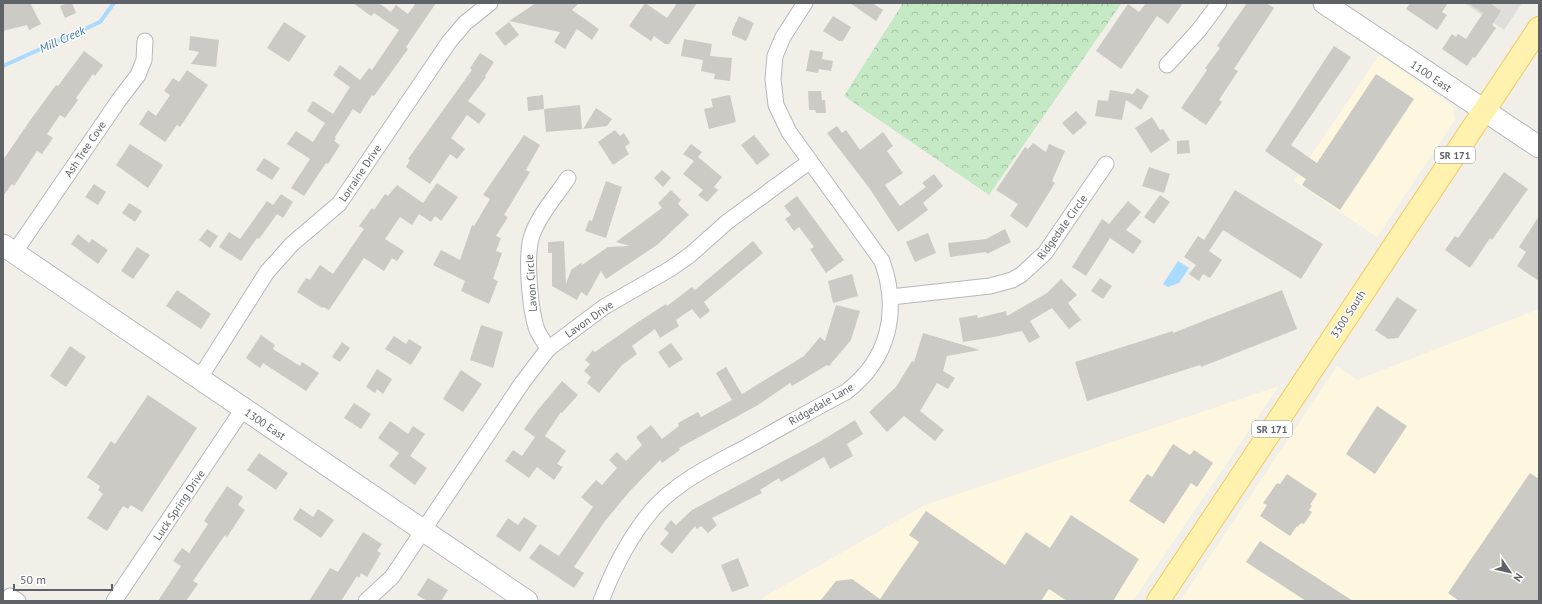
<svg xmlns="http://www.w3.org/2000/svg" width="1542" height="604" font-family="'PT Sans',sans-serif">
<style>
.commercial{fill:#fef7e0}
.industrial{fill:#e0deda}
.forest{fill:url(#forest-crowns)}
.water{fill:#aadaff}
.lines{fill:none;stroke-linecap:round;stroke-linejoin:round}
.stream{stroke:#aadaff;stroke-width:4}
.building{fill:#cccac5}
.street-casing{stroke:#b5b8bc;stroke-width:17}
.secondary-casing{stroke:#b6babf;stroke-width:23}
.primary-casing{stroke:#f2c960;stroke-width:24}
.street{stroke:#fff;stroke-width:15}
.secondary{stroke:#fff;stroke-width:21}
.primary{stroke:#fff2af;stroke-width:22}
.labels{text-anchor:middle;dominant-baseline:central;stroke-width:3;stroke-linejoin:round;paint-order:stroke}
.shield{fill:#fff;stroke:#8f9295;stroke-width:1}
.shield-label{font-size:10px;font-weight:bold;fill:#5f6368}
.street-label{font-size:11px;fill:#5f6368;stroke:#fff}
.water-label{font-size:12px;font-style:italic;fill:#4174aa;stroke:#fff}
</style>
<defs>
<pattern id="forest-crowns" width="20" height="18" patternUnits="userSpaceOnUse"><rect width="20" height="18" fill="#c5e8c5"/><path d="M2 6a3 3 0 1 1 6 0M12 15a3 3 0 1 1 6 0" fill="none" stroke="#a3c0a4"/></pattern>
</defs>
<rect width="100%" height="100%" fill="#f1efe8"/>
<g class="commercial">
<path d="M1379,55L1453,106L1455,120L1377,237L1294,181Z"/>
<path d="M1539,309V601H1180L1337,366L1357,380Z"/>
<path d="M1279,386L1133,601H761L764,597L925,505Z"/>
</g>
<path class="industrial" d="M1464,3H1522L1504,30Z"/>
<path class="forest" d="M903,3H1119L1121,4L989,195L844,96Z"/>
<path class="water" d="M1178,261L1189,268L1179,283L1168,287L1163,284Z"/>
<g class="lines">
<path class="stream" d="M3,66L100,22L114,3"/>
</g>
<g class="building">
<path d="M3,3H30L41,24L29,30L27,25L3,31Z"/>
<path d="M68,3H72L76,13L65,18L60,6Z"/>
<path d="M353,3H381L380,4L391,12L396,5L408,14L416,3H436L406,47L408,49L374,96L372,95L360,114L353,109L335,137L336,138L334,141L340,145L328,164L326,163L304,196L291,188L310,159L287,144L296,131L313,142L325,123L307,111L313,101L333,114L350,87L333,75L340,65L360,80L369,68L372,70L399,30L374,13L371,16Z"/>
<path d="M536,3H579L572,10L599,29L592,40L577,29L565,49L554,42L560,32L509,21Z"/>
<path d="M645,3L667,18L677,3H697L669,44H665L654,36L651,41L629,26Z"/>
<path d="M850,3H872L883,10L876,21Z"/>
<path d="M1146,3H1183L1168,24L1157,16L1121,69L1096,51L1128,4L1139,12Z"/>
<path d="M1247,3H1266L1274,8L1234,69L1238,71L1219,100L1222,102L1206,125L1181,108L1207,70L1205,68L1220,48L1217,46Z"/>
<path d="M1410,3H1448L1442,12L1447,15L1437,30L1406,9Z"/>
<path d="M1468,3H1490L1501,11L1492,25L1496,28L1475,58L1473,57L1467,66L1442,49L1452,34L1456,37L1458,34L1466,39L1483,13Z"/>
<path d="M739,16L754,23L746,41L732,35V31Z"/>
<path d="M833,16L851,27L843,41H839L823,31Z"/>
<path d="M284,22L306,36L289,62L267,48Z"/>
<path d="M509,22L519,35L505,46L495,33Z"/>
<path d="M190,36L219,40L216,67L191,64L199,52L189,50Z"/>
<path d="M684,39L712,44L710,56L732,58L730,81L714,79L715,74L701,71L703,60L681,56Z"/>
<path d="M1334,46L1351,57L1291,145L1317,163L1376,74L1414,99L1340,210L1302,185L1306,179L1265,151Z"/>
<path d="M810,50L823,52L822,59L833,61L831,71L819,69L818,73L806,71Z"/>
<path d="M84,51L103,65L95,76L93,74L76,98L78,100L65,118L60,115L47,134L53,138L42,154L37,151L14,186L12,184L3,196V160L29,122L56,85L58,86Z"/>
<path d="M480,53L494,62L485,76L486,77L468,101L486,114L479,124L467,115L451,138L465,149L457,159L450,154L430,184L406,167L410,160L408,159L472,70L470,68Z"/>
<path d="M187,70L208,85L180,127L177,125L165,142L139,124L148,110L156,116L170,95L164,91L173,78L179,82Z"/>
<path d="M1137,88L1149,96L1141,110L1126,100L1122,120L1095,116L1098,100L1108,101L1110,90L1133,94Z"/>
<path d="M808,91H821L822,100H825L826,113H816L815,110H809Z"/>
<path d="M543,95L544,109L580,105L582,129L546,132L544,109L528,111L527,97Z"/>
<path d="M730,95L736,122L709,129L704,109L713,107L711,99Z"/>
<path d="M596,108L612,119L607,126L583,129Z"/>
<path d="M1076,111L1087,123L1073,135L1062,123Z"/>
<path d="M1152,117L1160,130L1163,129L1170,140L1151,153L1135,128Z"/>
<path d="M837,126L842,133L846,130L860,150L883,132L893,146L887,151L903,173L885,185L900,206L926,187L922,183L934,174L943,186L923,203L928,210L898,232L870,189L827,133Z"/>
<path d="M615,130L620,136L624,133L630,143L625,147L629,154L613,165L598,142Z"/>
<path d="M524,135L540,145L526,170L530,172L504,215L508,217L496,236L501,238L496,251L502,253L493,279L498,281L489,304L461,291L465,281L433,265L441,250L460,260L472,225L474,226L490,199L483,195Z"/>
<path d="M754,135L770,155L757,165L741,145Z"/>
<path d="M1189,140L1190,153L1177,154V141Z"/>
<path d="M1033,143L1046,152L1049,144L1065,151L1052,181L1055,183L1027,228L1010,216L1018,204L996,190L1025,147L1028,149Z"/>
<path d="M130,144L163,165L148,188L116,165Z"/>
<path d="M691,144L702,152L698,157L722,177L714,187L718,190L707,202L698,195L703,190L683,174L694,161L683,154Z"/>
<path d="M264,158L280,168L272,180L256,170Z"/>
<path d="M1149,167L1170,174L1164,193L1142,186Z"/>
<path d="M662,170L671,178L663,187L654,178Z"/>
<path d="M1504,172L1528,189L1492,240L1490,238L1470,268L1445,250L1455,236L1458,238Z"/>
<path d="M606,181L622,187L606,238L585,231L589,220L592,221Z"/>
<path d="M437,183L458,197L441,221L435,216L431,222L419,214L412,225L400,217L385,239L404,251L397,261L392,258L384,271L364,258L329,310L323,307L322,308L297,292L306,278L310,280L320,265L333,274L364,229L359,226L372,208L374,210L385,194L388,196L397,185L423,203Z"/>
<path d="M94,184L106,192L98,205L85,197Z"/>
<path d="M671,190L681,200L678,204L689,215L657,245L606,279L601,271L587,296L581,292L577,300L552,286V253H548V242L564,241L566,284L571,270L581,263L582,265L608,247L630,246L616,242L662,208L658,203Z"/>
<path d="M1235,190L1323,244L1301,279L1223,230L1209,251L1222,260L1210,278L1203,274L1199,281L1189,274L1196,265L1184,257L1198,236L1204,240Z"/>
<path d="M281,194L293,202L283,218L277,214L259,239L257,238L241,261L219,247L229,232L240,239L267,201L273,205Z"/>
<path d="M1160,195L1170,202L1154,224L1144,217Z"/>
<path d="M797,196L844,260L826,273L810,249L814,247L799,227L794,231L785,219L791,215L784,206Z"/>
<path d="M1128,201L1141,212L1126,230L1142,241L1133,254L1110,238L1086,276L1072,267L1102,219L1109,224Z"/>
<path d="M129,203L142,211L135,222L122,213Z"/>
<path d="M1539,216V281L1517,266L1526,252L1519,247Z"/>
<path d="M207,229L218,236L210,248L199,240Z"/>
<path d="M1005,229L1011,242L987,254L986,252L950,257L948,243L986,239Z"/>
<path d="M928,233L936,253L915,262L906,242Z"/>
<path d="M78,234L89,243L92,239L108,250L98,264L71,244Z"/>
<path d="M753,241L763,253L704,302L710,311L700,319L692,309L676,320L679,326L660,338L655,329L632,346L637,354L622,365L599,393L587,383L591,377L584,371L590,364L585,360L593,350L595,352L638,322L666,304L667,306L692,287L695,290Z"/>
<path d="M137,247L150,255L133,279L121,271Z"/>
<path d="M852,274L858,296L833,303L828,281Z"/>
<path d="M1100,278L1112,286L1103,299L1091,291Z"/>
<path d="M1061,279L1077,295L1068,303L1081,320L1069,329L1052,308L1030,321L1040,337L1029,343L1022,331L994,337L963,342L959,318L977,315L978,318L1006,311L1007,316L1047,293Z"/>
<path d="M177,290L211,314L201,329L166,306Z"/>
<path d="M1282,290L1297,329L1201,367L1200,365L1087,401L1075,362L1173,331V333Z"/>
<path d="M1397,297L1417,310L1398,338L1388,339L1375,330Z"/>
<path d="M836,305L860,311L851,340L829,366L827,365L792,386L790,383L758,405L679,448L680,450L662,463L660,460L630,491L605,521L574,567L584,573L574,588L529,558L540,544L559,556L593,507L581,497L596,480L602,485L617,468L609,460L617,452L626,461L642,445L636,437L651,425L662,439L679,426L678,423L698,412L701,417L732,400L716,373L726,367L742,394L804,356L820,337L825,341Z"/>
<path d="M481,325L503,332L493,368L470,360Z"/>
<path d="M923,333L980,350L947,356L943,371L955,378L948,389L937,383L920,411L944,430L935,441L904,416L887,432L869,412L896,387L912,361L914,362Z"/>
<path d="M261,335L275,345L273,349L300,366L302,362L319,373L306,391L263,363L260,368L246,358Z"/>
<path d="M394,336L406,344L409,339L422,347L411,365L385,349Z"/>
<path d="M342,342L350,348L340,362L332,357Z"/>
<path d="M671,343L683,359L669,368L658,352Z"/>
<path d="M70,346L86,357L66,387L50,376Z"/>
<path d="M377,369L392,379L383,394L377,389L375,393L366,387Z"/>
<path d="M461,370L482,384L463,412L443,399Z"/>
<path d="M562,381L578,395L562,413L561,412L545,436L566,451L557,464L563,467L554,480L537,467L529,478L505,461L513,450L522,456L535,437L524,429L537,411Z"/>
<path d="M148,395L197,428L142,512L131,505L128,509L123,506L107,531L87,518L103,494L98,490L100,486L87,477L111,441L115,444Z"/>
<path d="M354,403L371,414L361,429L344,418Z"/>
<path d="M1377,406L1407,426L1375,474L1346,454Z"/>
<path d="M855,420L863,434L847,444L853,456L830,469L824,457L781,482L779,478L760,490L762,493L712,518L717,525L708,533L701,526L697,529L695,526L672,554L660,544L669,533L664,529L671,520L676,525L692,510L821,441Z"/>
<path d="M390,421L408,434L413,426L425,434L410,456L427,468L415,485L389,466L399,453L378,438Z"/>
<path d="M1173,444L1190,455L1194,450L1213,463L1197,487L1191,483L1164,524L1129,501L1147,474L1152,477Z"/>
<path d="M259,453L288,473L276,490L247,470Z"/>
<path d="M1530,473L1539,479V601H1459L1448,593Z"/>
<path d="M1287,474L1317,494L1310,505L1312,506L1309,510L1312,512L1304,524L1301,523L1298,527L1297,526L1290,536L1260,516L1267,505L1263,503L1277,483L1280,484Z"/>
<path d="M227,486L243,497L238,505L245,510L227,537L225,535L193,581L198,584L186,601H158L181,566L173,561L182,548L189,553L208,524L204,521Z"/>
<path d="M300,508L313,517L318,509L334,520L321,538L293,519Z"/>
<path d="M926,511L1005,565L1026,532L1050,548L1071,515L1139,559L1113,601H1067L1049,589L1041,601H820L836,581L852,579L880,599L919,542L909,535Z"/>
<path d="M524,517L537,526L520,552L496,536L508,518L518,525Z"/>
<path d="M363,532L382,544L377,551L381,553L367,577L361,573L359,578L357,576L341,601H309L330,568L338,572Z"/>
<path d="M1260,541L1353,601H1306L1246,562Z"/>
<path d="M738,558L749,586L732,592L721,565Z"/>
<path d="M428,578L448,590L441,601H427L417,595Z"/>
</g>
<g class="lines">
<defs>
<g id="street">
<path d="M1167,65L1199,30L1219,3"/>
<path d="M14,253L119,100L138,75L144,60L145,41"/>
<path d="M891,297L990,286L1012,280L1021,275L1045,253L1106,164"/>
<path d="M548,349C544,342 540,336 537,330C530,310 525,255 532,235C539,215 556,196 568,178"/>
<path d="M199,379L267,272L292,244L339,204L449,42L465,23L490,3"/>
<path d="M10,596L18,601"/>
<path d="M114,601L243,409"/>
<path d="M366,601L392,577L522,383L548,349L604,307L670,269L690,255L727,222L809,162"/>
<path d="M601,601C614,567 629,537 653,509C679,480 715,464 748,446C781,428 813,409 846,392C889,359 900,311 882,261L789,132L776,105L773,79L775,56L783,37L805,3"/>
</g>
<g id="secondary">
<path d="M1324,3L1539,147"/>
<path d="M3,245L527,601"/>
</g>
<path id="primary" d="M1158,601L1539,28"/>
</defs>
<use href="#street" class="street-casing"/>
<use href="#secondary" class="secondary-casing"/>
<use href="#primary" class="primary-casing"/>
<use href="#street" class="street"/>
<use href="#secondary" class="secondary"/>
<use href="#primary" class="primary"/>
</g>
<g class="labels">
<g class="shield">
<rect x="1435" y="147" width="40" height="16" rx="3"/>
<rect x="1252" y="421" width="40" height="16" rx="3"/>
</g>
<g class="shield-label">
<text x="1455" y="155">SR 171</text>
<text x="1272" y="429">SR 171</text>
</g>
<g class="street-label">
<text transform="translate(1431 76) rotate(34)">1100 East</text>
<text transform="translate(85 149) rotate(-56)">Ash Tree Cove</text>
<text transform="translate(360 173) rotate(-56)">Lorraine Drive</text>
<text transform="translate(1062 227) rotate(-54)">Ridgedale Circle</text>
<text transform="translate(531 283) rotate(-94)">Lavon Circle</text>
<text transform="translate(1348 314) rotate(-57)">3300 South</text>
<text transform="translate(589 319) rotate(-35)">Lavon Drive</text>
<text transform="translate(821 404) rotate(-30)">Ridgedale Lane</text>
<text transform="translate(265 424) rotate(34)">1300 East</text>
<text transform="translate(179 505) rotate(-56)">Luck Spring Drive</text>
</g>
<g class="water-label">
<text transform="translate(62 39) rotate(-24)">Mill Creek</text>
</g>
</g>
<rect width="1542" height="604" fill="none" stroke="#5f6368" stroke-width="8"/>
<g transform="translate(1510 572) rotate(124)" stroke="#ffffff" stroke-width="3" paint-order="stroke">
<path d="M0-3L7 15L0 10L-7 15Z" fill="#5f6368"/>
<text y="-6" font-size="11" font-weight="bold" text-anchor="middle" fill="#5f6368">N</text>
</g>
<path d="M14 584v6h98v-6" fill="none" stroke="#5f6368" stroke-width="2"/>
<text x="20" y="584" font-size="12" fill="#5f6368" stroke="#ffffff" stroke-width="3" paint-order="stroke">50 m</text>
</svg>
